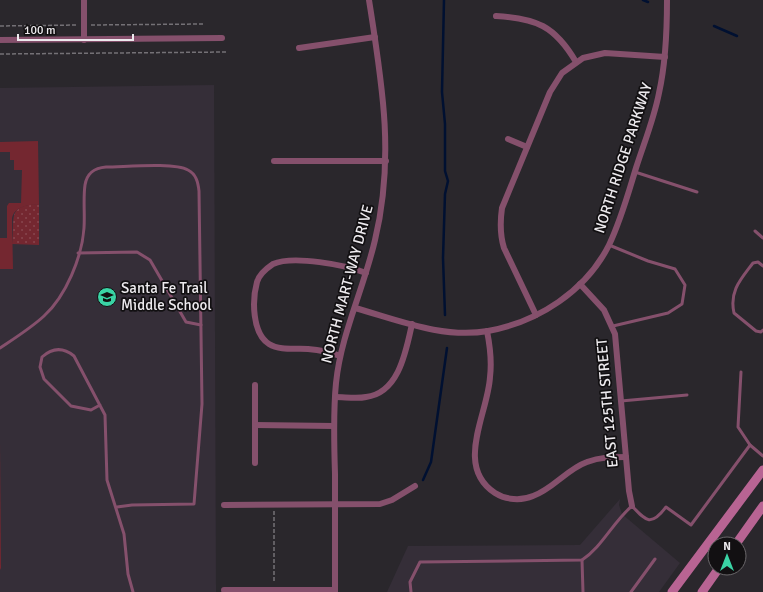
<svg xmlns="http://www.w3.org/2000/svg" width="763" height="592" font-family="Signika,sans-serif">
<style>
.built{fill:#352e38}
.grass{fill:url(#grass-dots)}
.pitch{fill:#742730}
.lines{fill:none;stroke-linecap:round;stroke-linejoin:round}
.stream{stroke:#001031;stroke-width:2.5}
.path{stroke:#747176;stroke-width:1.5;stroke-dasharray:4 2;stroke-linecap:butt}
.service{stroke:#85506c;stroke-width:3}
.minor{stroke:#85506c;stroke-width:6}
.secondary{stroke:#b86493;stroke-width:9}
.labels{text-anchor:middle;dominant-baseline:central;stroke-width:3.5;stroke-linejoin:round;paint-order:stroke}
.street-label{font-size:15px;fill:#edeaee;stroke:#121012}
.poi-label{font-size:15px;fill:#edeaee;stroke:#121012;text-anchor:start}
</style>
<defs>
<pattern id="grass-dots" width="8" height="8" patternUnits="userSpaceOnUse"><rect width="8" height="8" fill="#742730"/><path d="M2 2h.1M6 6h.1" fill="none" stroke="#88464e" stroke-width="1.8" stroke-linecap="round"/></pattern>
</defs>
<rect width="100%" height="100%" fill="#2a272c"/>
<g class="built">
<path d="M214,85L216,592H0V88Z"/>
<path d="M620,499L619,505L622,514L680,563L659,592H387L408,546L580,545Z"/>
</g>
<path class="grass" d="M39,204V245L12,244C16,219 5,205 39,204Z"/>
<g class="pitch">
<path d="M38,141L39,204C28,205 15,206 12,218L13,269H0V238H7V206L9,203H21L22,170H14V160H10V152H0V142Z"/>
<path d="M0,441L1,568L0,570Z"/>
</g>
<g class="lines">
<g class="stream">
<path d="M444,0L442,92L445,124V171L448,181L445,194L443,258L445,315"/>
<path d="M643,0L648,2"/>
<path d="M714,26L737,36"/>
<path d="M423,480L431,462L447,348"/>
</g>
<g class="path">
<path d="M91,25L203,24"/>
<path d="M0,26L77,25"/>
<path d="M0,54L228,52"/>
<path d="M274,511V583"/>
</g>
<g class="service">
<path d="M635,172L697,192"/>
<path d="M755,231L763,238"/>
<path d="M609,245L648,261L675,269L685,285L682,304L668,313L613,326"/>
<path d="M78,253L137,252L150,260L186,322L201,325"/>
<path d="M763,266L758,262L753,263C741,279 729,291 734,313L756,331L761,332L763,330"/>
<path d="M0,348C15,338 31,328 44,316C66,296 82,257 84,228C85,214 83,199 85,185C87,173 94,168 106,167C124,167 174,162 188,170C196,174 198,182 199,191L202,404L194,504L132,505L117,507"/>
<path d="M741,372L738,427L750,445"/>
<path d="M621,401L687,395"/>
<path d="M100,405L91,410L71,406L44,379L40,367L42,357C52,348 63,347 74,356L105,415L107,480L124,534L128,574L133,592"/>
<path d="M582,560L583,592"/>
<path d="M411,592L410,582L420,562L582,560C602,547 613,522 632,506C646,521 651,527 666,507L691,525L750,445L763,456"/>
<path d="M631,592L655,559"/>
</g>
<g class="minor">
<path d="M496,16C536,18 555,26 576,62"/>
<path d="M0,40L222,38"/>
<path d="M84,40V0"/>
<path d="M299,48L375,37"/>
<path d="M508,139L527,147"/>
<path d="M274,161H386"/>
<path d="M580,284L604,310L615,334L629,491L632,506"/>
<path d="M355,308C398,320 443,339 488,331C538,322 586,291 609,245C621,220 628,194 636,168C644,143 654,119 659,93C666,62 667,31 667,0"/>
<path d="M536,315L504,248C500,235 500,222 502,208L550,92L562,73L583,58L605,53L665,57"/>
<path d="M487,331C490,346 492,361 490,377C488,414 454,466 495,493C506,500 521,501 533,496C553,489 567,469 587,462C600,457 612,457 626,457"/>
<path d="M340,356C330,352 320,350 308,349C296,348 280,351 269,344C252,333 252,300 257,282C259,275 267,268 273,264C293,255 346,265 366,273"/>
<path d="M255,385V463"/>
<path d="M335,397C345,397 357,399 366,397C399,393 406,351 412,324"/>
<path d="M255,425L334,426"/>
<path d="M224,505L380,504L392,500L415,486"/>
<path d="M224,590H335"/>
<path d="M335,592C335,553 335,513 335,474C334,444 333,413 336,383C341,334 364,288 375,240C395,157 382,83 369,0"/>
</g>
<g class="secondary">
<path d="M736,544L763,506"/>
<path d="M672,592L763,470"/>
<path d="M702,592L719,568"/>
</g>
</g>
<defs>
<symbol id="school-disc" viewBox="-11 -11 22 22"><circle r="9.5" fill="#3ad4a5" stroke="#121012"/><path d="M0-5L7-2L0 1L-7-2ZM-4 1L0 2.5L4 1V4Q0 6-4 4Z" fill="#111"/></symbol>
</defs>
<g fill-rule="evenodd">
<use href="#school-disc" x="96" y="286" width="22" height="22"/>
</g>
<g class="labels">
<g class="street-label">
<text transform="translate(623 158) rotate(-72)">NORTH RIDGE PARKWAY</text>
<text transform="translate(347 284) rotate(-75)">NORTH MART-WAY DRIVE</text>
<text transform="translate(607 403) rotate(-95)">EAST 125TH STREET</text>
</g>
<g class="poi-label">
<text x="121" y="288">Santa Fe Trail<tspan x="121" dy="17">Middle School</tspan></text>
</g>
</g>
<g transform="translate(727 556)"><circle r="19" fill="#121012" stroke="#6a676a"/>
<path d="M0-3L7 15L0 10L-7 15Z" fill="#3ad4a5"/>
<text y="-6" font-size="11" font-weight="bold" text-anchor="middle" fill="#edeaee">N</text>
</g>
<path d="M18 34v6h115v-6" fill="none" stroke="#edeaee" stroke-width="2"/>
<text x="24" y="34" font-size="12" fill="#edeaee" stroke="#121012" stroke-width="3" paint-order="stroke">100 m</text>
</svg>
